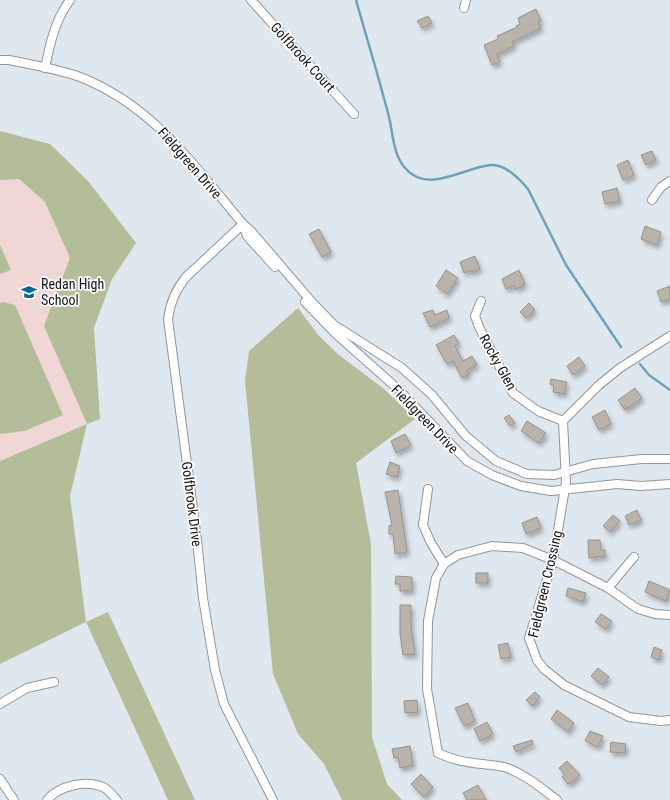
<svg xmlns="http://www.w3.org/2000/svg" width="670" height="800" font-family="'Roboto Condensed',sans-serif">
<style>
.education{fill:#f0d6d4}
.green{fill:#b4bd99}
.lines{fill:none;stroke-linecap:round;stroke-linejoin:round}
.stream{stroke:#71a1ba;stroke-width:2.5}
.building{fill:#bab3ac;stroke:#98928b;filter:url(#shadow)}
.minor-casing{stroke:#8f969d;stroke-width:10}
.minor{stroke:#fff;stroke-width:8}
.labels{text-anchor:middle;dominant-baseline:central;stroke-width:3.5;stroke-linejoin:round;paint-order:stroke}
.street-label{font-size:14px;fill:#0f1114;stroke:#fff}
.poi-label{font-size:14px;fill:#0f1114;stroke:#fff;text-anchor:start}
</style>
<defs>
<filter id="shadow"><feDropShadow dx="2.5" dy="4" stdDeviation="2" flood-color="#0004"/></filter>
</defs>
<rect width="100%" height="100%" fill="#e0e8ef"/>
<path class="education" d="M19,179L45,202L70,258L44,326L87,424L0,461V180Z"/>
<g class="green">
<path d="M0,131L50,144L88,181L136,243L112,279L94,328L100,419L87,424L70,496L86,622L108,612L195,800H168L86,622L0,664V461L87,424L44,326L70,258L45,202L19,179L0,180Z"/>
<path d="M0,245L11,270L0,274Z"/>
<path d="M3,302L15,305L63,415L24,431L0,434V303Z"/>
<path d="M298,308L319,336L339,355L384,389L415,419L356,463L371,544L372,737L387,784L402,800H342L324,764L298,734L273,674L245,381L249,351Z"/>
</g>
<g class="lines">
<g class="stream">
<path d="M356,0C367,39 379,78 389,117C393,134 393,154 405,168C428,195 464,167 491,165C505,164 520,179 528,189L566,265L621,347"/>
<path d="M640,364L649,375L670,390"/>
</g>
</g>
<g class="building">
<path d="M536,9L541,21L538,22L541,28L512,42L514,46L497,54L500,62L492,65L484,45L498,39L497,36L517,27L516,26L520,24L518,18Z"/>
<path d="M428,16L432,23L422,28L417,21Z"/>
<path d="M652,151L656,160L646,165L641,155Z"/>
<path d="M628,160L634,175L623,180L617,165Z"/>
<path d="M617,188L620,201L605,204L602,192Z"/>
<path d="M645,226L661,232L657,245L641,239Z"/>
<path d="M319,229L331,252L322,257L309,234Z"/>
<path d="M475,256L480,269L471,272V270L464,273L460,262Z"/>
<path d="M446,270L458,278L447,294L436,286Z"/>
<path d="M519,270L525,284L516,289L514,285L506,289L502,279Z"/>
<path d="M670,286V299L661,302L657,291Z"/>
<path d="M529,303L535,310L526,318L520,312Z"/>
<path d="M433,310L435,315L447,310L449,318L430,327L423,313Z"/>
<path d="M454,335L459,343L455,346L463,361L472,356L477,365L467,370L469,374L462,378L453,361L447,364L436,345Z"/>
<path d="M579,357L585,366L573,375L567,366Z"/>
<path d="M551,379L567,382L564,394L553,392L554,386L550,384Z"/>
<path d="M635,388L642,398L625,410L618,400Z"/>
<path d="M605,410L611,424L599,430L592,417Z"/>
<path d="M509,415L515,423L510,426L504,418Z"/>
<path d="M527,421L546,433L539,443L521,431Z"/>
<path d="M405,434L411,445L396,453L391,441Z"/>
<path d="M390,462L400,466L397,477L386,474Z"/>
<path d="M398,490L407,552L395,554L393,534H389V526L392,525L385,492Z"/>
<path d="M637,510L641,520L629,525L625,516Z"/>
<path d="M613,515L620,521L610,532L603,526Z"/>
<path d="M537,517L541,528L526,534L522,523Z"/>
<path d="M588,540H600L601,550H605V556L589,558Z"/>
<rect x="476" y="573" width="12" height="10"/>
<path d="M396,576L412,577V591H400V584H395Z"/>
<path d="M649,581L670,590L666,601L645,592Z"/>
<path d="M568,588L586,593L583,602L566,596Z"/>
<path d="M400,605H411V626L415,654L403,655L400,634Z"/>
<path d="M601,614L612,621L606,629L595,622Z"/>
<path d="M508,643L511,657L501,659L498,645Z"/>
<path d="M654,647L662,650L659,660L651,657Z"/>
<path d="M598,668L609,677L602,685L591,676Z"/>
<path d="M535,692L540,697L532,706L526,700Z"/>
<path d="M417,700L418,712L405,713L404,701Z"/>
<path d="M468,703L475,721L464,726L455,708Z"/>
<path d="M557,710L574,723L568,732L551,719Z"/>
<path d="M487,722L493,734L480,741L474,729Z"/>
<path d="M590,731L603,736L598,747L585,741Z"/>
<path d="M532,740L533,744L516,752L513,746Z"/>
<path d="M611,742L626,744L625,753L610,752Z"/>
<path d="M410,746L413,765L400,768L398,757L394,758L392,749Z"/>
<path d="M567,761L580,775L571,783L568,784L562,777L565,775L559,768Z"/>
<path d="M421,774L433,787L424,797L411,784Z"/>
<path d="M478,785L486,800H467L463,793Z"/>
</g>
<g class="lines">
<defs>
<g id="minor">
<path d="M251,0L354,114"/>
<path d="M464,8L466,0"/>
<path d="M0,60H9C33,65 58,69 80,77C154,106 194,166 243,224L251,231L311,301L334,325L402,368L432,395L466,436L496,461L527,474L554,475L593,464L642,459H670"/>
<path d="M45,68C50,44 55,20 70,0"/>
<path d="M652,200L661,187L670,181"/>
<path d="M243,224L186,277C176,289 170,303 168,319L197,540L203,598L215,670L224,704L273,800"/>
<path d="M243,225L247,236L275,267"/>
<path d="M481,301L475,316L479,327L513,393L538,411L563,421"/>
<path d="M305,302L336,334L399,390L467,461L492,475L521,486L551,491L617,484L641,486L670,484"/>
<path d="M670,336L620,368L599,385L563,421L566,482L553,560L529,638L537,660L544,669L564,685L629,717L661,721L670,720"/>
<path d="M428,489L423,525L431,543L444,564"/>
<path d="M608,588L634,557"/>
<path d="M0,704L27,688L54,682"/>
<path d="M0,779L14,800"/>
<path d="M47,800C60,785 86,780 103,787C108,789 113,796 117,800"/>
<path d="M557,800C541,788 526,775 507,768C496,764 485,765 474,763C461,762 449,758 438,753L427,689L428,621L436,578L444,564L458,555L492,546L523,548L553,560L608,588L638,609L655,614L670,615"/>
</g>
</defs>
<use href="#minor" class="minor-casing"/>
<use href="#minor" class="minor"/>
</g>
<defs>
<symbol id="school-bare" viewBox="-9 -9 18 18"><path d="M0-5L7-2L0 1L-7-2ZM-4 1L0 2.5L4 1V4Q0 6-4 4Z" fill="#056997" stroke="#fff" stroke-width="2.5" paint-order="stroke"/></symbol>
</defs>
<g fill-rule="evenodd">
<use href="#school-bare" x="18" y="281" width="22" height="22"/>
</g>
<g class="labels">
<g class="street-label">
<text transform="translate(303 57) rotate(48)">Golfbrook Court</text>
<text transform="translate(190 163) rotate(49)">Fieldgreen Drive</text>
<text transform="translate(498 362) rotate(61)">Rocky Glen</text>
<text transform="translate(425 419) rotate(46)">Fieldgreen Drive</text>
<text transform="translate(192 504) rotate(83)">Golfbrook Drive</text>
<text transform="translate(545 584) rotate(-77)">Fieldgreen Crossing</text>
</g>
<g class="poi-label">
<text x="41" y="284">Redan High<tspan x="41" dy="16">School</tspan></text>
</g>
</g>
</svg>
